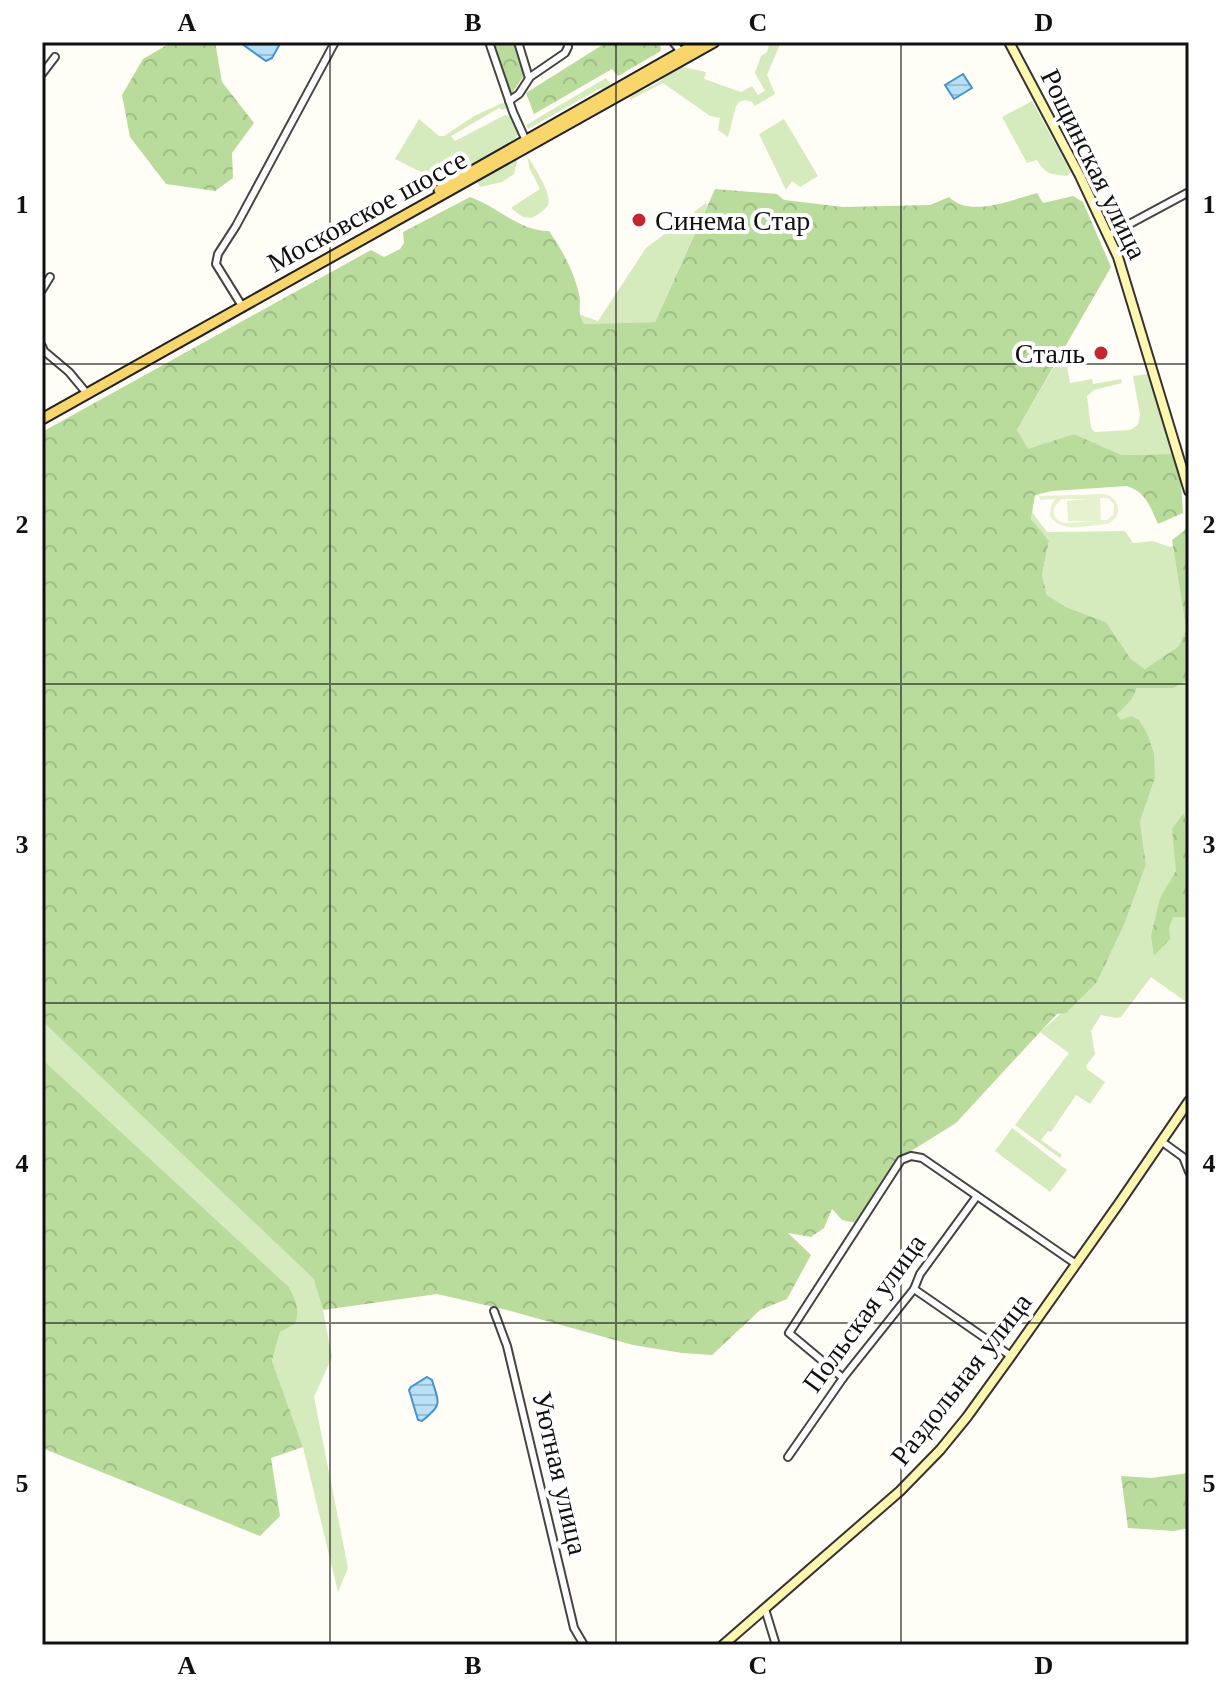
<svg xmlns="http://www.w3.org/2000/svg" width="1231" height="1687" font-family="Georgia,serif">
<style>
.grass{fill:#d5ebbd}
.forest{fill:url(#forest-crowns)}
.pitch{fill:#e6f2cf;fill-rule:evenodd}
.water{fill:url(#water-rules);stroke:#3f96cf;stroke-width:2}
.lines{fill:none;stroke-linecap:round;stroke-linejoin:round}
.street-casing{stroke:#444;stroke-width:10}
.secondary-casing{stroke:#333;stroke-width:12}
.primary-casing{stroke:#222;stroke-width:13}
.street{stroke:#fff;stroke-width:6}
.secondary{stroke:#fff6b0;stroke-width:8}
.primary{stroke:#f9d66b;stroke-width:9}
.grid{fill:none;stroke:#111;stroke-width:2;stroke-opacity:0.55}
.poi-dot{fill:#c4262e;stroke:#fff;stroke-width:3}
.labels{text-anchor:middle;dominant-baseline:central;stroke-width:8;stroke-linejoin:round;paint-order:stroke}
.street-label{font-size:28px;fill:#111;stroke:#fff}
.poi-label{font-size:28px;fill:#111;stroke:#fff;text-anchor:start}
.neatline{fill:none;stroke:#111;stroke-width:3}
.grid-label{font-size:26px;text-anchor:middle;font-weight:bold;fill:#111}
</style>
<defs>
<pattern id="forest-crowns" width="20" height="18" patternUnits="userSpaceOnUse" patternTransform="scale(2)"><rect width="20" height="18" fill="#b9dc9c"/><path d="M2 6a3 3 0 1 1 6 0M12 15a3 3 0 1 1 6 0" fill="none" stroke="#9ebc85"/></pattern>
<pattern id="water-rules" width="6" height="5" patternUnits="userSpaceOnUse" patternTransform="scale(2)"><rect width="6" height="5" fill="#b9e0f7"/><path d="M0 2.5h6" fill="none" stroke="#9ebfd3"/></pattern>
</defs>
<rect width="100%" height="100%" fill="#fffdf5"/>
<g class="grass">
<path d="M770,42H781L767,75L775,94L755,106L752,102L745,100L739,102L736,106L728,137L718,130L720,118L710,116L663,83L630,100L631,93L646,89L661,81L666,73L678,66L706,72L704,79L741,92L752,86L758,95L765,91L755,73L761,56L767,52Z"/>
<path d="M606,78L613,87L603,92L601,88L528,129L526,125Z"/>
<path d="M1032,101L1071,172L1067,176C1051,174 1046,175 1037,160L1027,163L1002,117Z"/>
<path d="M502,103L506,104L507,108L503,110L499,108L451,136L455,141L505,115L510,116L518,133L515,139L434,185L425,174L395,159L419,119L439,136H444L474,116Z"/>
<path d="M784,119L818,176L800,187L792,181L786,190L759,134Z"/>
<path d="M527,156C533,165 553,195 548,205C545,210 537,215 532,218L523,217L512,209V207L540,189L530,169Z"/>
<path d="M515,157L518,158L514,174L502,182L480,187L478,183L480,177Z"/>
<path d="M706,203L707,206L655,322L584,324L578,314L598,321L646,248Z"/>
<path d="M1064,350L1070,383L1092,379L1093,384L1121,379L1122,383L1094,390L1087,396L1091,428L1095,432L1130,430L1138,425L1140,415L1133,376L1148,374L1172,454L1122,455L1074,434L1028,450L1017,430Z"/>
<path d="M1032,512L1047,532L1125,531L1133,543L1153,541L1170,547L1173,546L1186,629L1179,646L1145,669L1131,659L1106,622L1066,607L1047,595L1042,575L1049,542L1031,519Z"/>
<path d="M1189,679V1004L1151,977L1121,1017L1116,1018L1101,1015L1091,1031L1095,1054L1086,1066L1087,1069L1105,1082L1090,1104L1076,1095L1051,1132L1048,1131L1041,1140L1062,1155L1060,1158L1015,1125L1069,1053L1040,1032L1097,982L1124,925L1146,865L1140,822L1155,778L1117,715L1132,699L1137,688H1174Z"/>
<path d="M42,1021L315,1279L323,1310L332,1357L314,1397L348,1568L338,1592L303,1447L272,1361L280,1332L295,1324L294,1298L289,1287L42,1059Z"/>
<path d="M1012,1128L1067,1170L1050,1192L995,1151Z"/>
</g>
<g class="forest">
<path d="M172,42H215L222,82L254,123L232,153L233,178L215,191L166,184L130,137L122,95L143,59Z"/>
<path d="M493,42H515L525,74L512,93H509Z"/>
<path d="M607,42H660L661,51L618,76L612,69L534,114L526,93Z"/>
<path d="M715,189L777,194L784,200L843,207L930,205L949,197C970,218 1011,200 1037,193L1043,203L1073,196L1083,202L1111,267L1017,430L1028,449L1074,434L1122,455L1172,454L1181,483L1183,513L1158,524C1150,507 1147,493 1127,486L1052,491L1035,495L1031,519L1049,541L1042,575L1047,595L1066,607L1106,622L1131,659L1145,669L1179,646L1186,629L1172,540L1189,527V679L1174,688H1137L1132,699L1117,715L1121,720L1131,716L1139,720L1147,733L1154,754L1155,778L1140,822L1146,865L1124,925L1097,982L1066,1013L1057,1014L1040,1032L956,1123L900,1158L856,1223L842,1220L832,1209L824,1228L811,1237L788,1233L811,1255L787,1299L760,1310L712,1355L682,1353L633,1345L507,1310L437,1294L323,1310L314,1279L42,1021V432L371,250L384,257L400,249L404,243L403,232L470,197C496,206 521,232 549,231C563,252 573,269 579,294C582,308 576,310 584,324L655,322Z"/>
<path d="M1184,813L1189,842V912L1185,917H1173L1169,928L1170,939L1154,956L1151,936L1160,898L1176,871L1172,829Z"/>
<path d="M42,1059L289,1287C296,1301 300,1309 295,1324L280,1332L272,1361L303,1447L271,1458L280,1516L260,1536L42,1448Z"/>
<path d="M1189,1473V1528L1174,1531L1128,1528L1121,1476L1151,1478Z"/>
</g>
<path class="pitch" d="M1106,494C1121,500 1123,517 1107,524C1089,525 1061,534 1050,516L1051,506L1055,499L1040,500L1039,496ZM1100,498H1108L1114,504L1113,515L1107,520H1101ZM1062,499H1087L1067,501L1068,521H1098L1064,523C1050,519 1051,507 1062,499Z"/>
<g class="water">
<path d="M243,42H281L272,58L266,61L242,44Z"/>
<path d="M963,74L972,88L954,99L945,85Z"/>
<path d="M427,1377L432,1380C439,1404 443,1404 422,1421L418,1420L409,1390L411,1387Z"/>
</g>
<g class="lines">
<defs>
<g id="street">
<path d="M489,42L513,112L527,143"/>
<path d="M518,42L529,78"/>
<path d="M673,42L681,52"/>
<path d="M42,74L55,57"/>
<path d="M509,101L519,94L530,77L565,53L568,47L567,42"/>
<path d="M1109,235L1189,192"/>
<path d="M42,290L50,277"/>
<path d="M242,306L216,264L218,254L236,226L335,42"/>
<path d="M42,346L44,351L69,372L84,390"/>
<path d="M1161,1141L1183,1157L1189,1172"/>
<path d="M914,1289L1011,1356"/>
<path d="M494,1311L507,1346L574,1628L584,1645"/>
<path d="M843,1378L789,1333L901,1160L911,1156L922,1158L1076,1264"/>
<path d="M788,1457L843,1378L914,1289L920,1274L977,1196"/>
<path d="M765,1609L776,1645"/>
</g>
<g id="secondary">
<path d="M1009,42L1080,176L1118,257L1189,491"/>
<path d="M723,1645L900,1491L940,1450L967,1417L1011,1356L1120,1202L1189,1101"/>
</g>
<g id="primary">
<path d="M439,190L699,42"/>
<path d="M42,419L714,42"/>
</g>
</defs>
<use href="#street" class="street-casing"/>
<use href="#secondary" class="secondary-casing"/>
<use href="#primary" class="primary-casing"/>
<use href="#street" class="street"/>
<use href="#secondary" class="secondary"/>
<use href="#primary" class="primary"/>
</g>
<path class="grid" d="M330,42V1645M616,42V1645M901,42V1645M42,364H1189M42,684H1189M42,1003H1189M42,1323H1189"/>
<g class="poi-dot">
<circle cx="639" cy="220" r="8"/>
<circle cx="1101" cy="353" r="8"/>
</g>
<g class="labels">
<g class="street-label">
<text transform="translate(1094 164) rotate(64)">Рощинская улица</text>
<text transform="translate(367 211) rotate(-29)">Московское шоссе</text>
<text transform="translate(864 1313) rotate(-54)">Польская улица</text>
<text transform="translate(961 1379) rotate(-52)">Раздольная улица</text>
<text transform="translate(560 1473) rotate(77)">Уютная улица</text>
</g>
<g class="poi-label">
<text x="655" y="220">Синема Стар</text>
<text x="1085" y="353" text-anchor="end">Сталь</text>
</g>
</g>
<rect width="1231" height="1687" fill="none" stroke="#ffffff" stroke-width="88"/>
<rect x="44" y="44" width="1143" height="1599" class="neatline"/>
<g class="grid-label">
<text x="187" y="31">A</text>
<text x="473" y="31">B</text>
<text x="758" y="31">C</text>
<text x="1044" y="31">D</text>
<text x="22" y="213">1</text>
<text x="1209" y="213">1</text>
<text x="22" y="533">2</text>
<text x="1209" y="533">2</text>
<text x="22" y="853">3</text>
<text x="1209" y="853">3</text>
<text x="22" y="1172">4</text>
<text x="1209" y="1172">4</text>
<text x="22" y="1492">5</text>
<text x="1209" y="1492">5</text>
<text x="187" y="1674">A</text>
<text x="473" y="1674">B</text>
<text x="758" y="1674">C</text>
<text x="1044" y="1674">D</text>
</g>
</svg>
